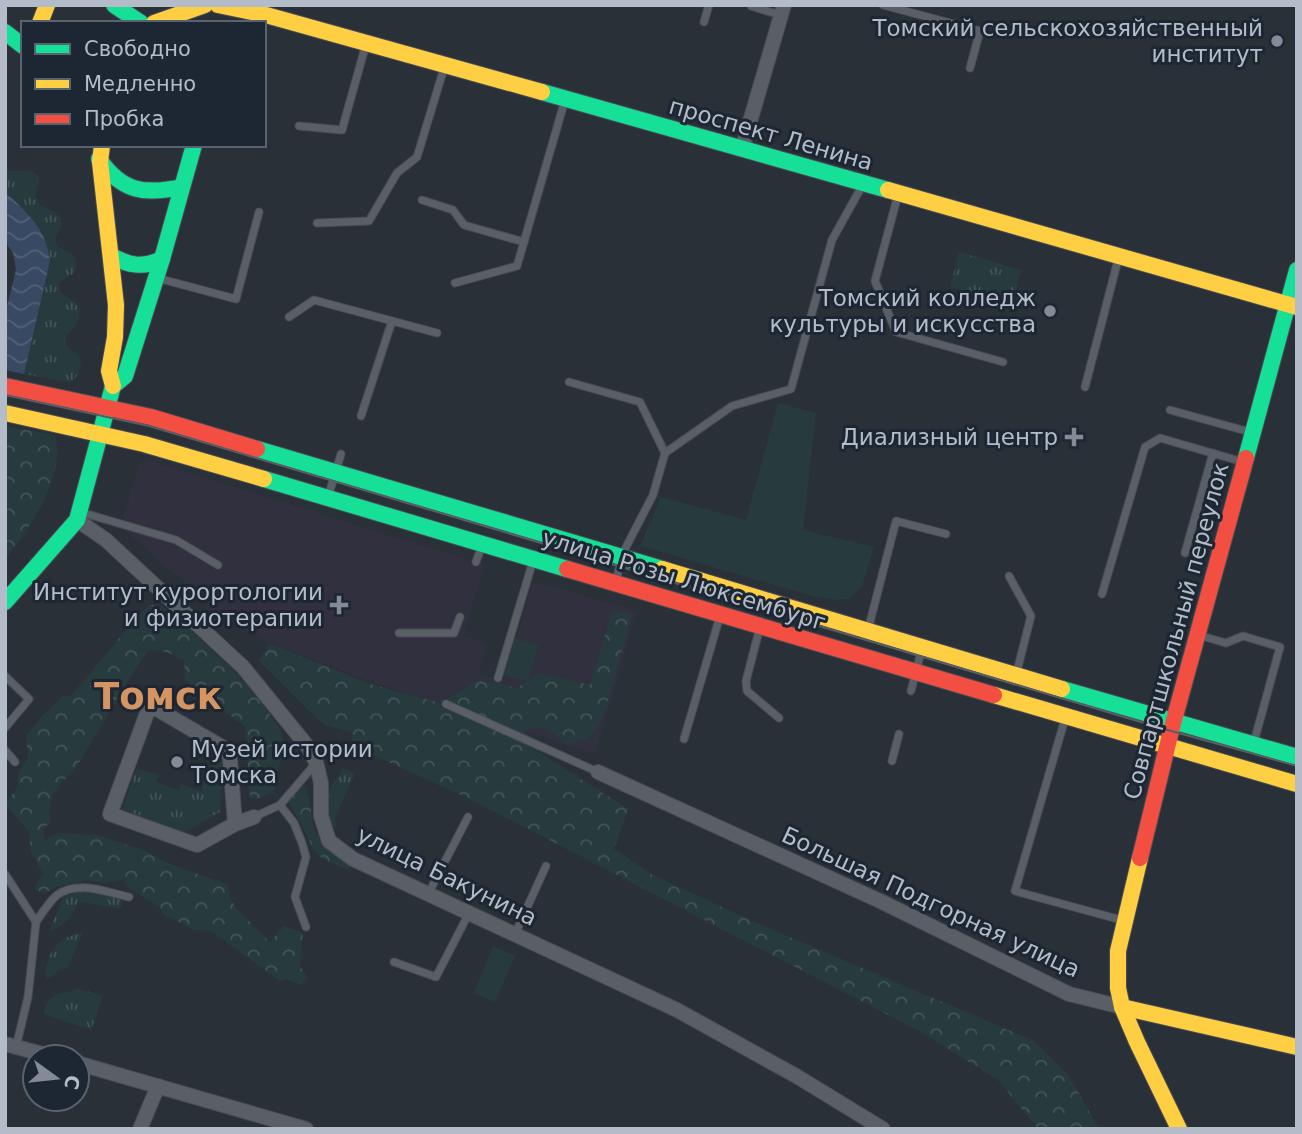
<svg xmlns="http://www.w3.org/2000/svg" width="1302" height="1134" font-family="'DejaVu Sans',sans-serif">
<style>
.medical{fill:#31303e}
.grass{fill:url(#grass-tufts)}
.forest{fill:url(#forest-crowns)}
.park{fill:#273a3e}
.water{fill:url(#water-waves)}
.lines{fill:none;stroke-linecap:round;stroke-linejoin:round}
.lane-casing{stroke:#484c53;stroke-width:9}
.street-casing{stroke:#484c53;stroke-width:16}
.fast-casing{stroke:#484c53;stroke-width:18}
.slow-casing{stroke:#484c53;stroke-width:18}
.jam-casing{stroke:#484c53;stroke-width:18}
.lane{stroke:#5a5e66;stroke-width:7}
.street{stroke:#5a5e66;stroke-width:14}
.fast{stroke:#16e098;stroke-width:16}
.slow{stroke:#ffcf43;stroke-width:16}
.jam{stroke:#f24e42;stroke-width:16}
.tram{stroke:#595d64;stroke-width:2}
.poi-dot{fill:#848b96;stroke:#1d2633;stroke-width:2.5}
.labels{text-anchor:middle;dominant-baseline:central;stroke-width:6;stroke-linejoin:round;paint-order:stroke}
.poi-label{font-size:23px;fill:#b4bcc9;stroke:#1d2633;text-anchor:end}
.street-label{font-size:23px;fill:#b4bcc9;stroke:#1d2633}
.town-label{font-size:37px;font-weight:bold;fill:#d59563;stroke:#1d2633}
</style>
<defs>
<pattern id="grass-tufts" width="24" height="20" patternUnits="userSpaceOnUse" patternTransform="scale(1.75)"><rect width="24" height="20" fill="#273a3e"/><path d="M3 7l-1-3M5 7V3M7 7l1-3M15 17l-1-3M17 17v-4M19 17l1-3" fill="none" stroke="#445559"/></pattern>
<pattern id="forest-crowns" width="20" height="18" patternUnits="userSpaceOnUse" patternTransform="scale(1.75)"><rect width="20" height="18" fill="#273a3e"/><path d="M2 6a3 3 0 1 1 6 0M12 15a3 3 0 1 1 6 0" fill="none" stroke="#445559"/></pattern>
<pattern id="water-waves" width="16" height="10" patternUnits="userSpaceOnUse" patternTransform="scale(1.75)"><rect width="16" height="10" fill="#384963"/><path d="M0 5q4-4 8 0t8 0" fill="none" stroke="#526178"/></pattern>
</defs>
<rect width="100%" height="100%" fill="#2a3038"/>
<path class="medical" d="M148,460L485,565L463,636L487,644L478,674L504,680L533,581L637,611L595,754L369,681L270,643L240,626L217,618L204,607L207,602L184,585L186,581L160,564L151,553L121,527L139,463Z"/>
<g class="grass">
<path d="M5,169C18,175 30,164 40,178C39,184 35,190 36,196C37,209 54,209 61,218C64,230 53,234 56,243C59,253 76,248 76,266C75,280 61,275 59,285C57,297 76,298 79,309C84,328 58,334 68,347C72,351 77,353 80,357C82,370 79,374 71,383L24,374L50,261C47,231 25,212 5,192Z"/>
<path d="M959,252L1021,270L1011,304L950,287Z"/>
<path d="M213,760L223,763L220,812L184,832L122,809L137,768L158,775L156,782L179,790L181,784L201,791Z"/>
<path d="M343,768L355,774L336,815L335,821L337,827L329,826C328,815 324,800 329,789C334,782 339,776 343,768Z"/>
<path d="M81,892L97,893L123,900L120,909L78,901C73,917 65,925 49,931L64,896Z"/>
<path d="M83,932L68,968L59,969L56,974L47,979C44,972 45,969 48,961C54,942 65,937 83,932Z"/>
<path d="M77,988L103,996L91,1030L44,1014C44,1004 51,996 61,993C68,991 71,993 77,988Z"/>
</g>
<g class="forest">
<path d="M5,426L55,435C56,442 58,450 57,457C53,495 28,530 5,559Z"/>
<path d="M149,605H156L164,608L183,623L234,671L264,705L280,730L284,743L274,791L259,799L250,798L245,726L202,696L185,680L184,661C173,653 162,650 149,650C123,685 103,724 80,761C73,774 59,781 53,795C49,803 49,813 51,821L43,829L45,840L59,833L96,835L141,849L168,863L228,885L230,898L236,908L270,942L284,926L303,933L300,966L308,978L301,985L286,979L280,981L211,931L194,930L163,914L160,907L129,888L123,879C110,884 98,883 85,879C76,886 64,883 54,888C50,890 46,893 42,893L35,888L43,874L31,852L29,832L5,804L17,788L19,771L28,757L26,736L42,716L63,696H71L130,625Z"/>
<path d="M613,609L632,615L606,708L599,725L590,738L566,745C550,731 547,724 524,730L531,747L628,809L614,849L651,874L752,921L1034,1041L1069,1076L1099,1129H1038L998,1080L921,1032L472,800L351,745L353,732L327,726L310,712L259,661L269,643L370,684L440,703L479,680L517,688L540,673L590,685Z"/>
<path d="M304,786C310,794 310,803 311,813C314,842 328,850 352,864L348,870L323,859L314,851L301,823L288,802L298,789Z"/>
</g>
<g class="park">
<path d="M778,403L816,413L803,530L874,547L862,587L849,599L835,600L816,597L640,546L661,497L746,520Z"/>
<path d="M515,638L539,645L528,682L504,675Z"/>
<path d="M493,946L515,956L495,1002L474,993Z"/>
</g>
<path class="water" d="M5,192C27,213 47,229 50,261L24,374L5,370V314L16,270L13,253L5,241Z"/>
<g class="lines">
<defs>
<g id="lane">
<path d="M883,5L980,31L970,68"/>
<path d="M751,6L780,15"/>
<path d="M704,22L709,5"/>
<path d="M299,126L342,130L366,44"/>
<path d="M898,195L875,281L896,332L1003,362"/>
<path d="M422,200L453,210L464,225L524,242"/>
<path d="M317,223L369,221L397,173L417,157L445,65"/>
<path d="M157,278L236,299L259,212"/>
<path d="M455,283L517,266L565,100"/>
<path d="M289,317L314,300L437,333"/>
<path d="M569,382L640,402L665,453"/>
<path d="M1085,387L1118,260"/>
<path d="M1170,410L1250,432"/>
<path d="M361,416L392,321"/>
<path d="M328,497L341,454"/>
<path d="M80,512L176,540L218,565"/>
<path d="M1185,553L1213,453"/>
<path d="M476,562L482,545"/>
<path d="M1009,576L1031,616L1016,675"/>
<path d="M615,583L625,549L653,495L665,453L732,406L791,389L832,240L862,186"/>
<path d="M1102,594L1145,447L1160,438L1243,462"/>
<path d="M760,627L746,681L747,691L779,718"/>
<path d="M868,630L896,521L946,534"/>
<path d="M399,633H454L460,617"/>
<path d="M1198,635L1226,643L1243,636L1280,647L1254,742"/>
<path d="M5,676L29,699L5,728"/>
<path d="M498,678L533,561"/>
<path d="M911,691L922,648"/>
<path d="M446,704L598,772"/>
<path d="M1065,719L1015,891L1125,921"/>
<path d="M684,739L720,616"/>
<path d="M5,750L15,762"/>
<path d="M892,761L899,734"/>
<path d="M280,805L294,823L302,843L306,857L295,897L306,927"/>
<path d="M254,817L280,805L316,763"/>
<path d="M5,874L36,922L28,997L16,1047"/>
<path d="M428,894L468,817"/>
<path d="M36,922C42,913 49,902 57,895C78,880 106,892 129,897"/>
<path d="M515,934L546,866"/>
<path d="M394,962L436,977L469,913"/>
</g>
<g id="street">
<path d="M742,149L784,5"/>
<path d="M77,520L106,540L243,667L308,747L316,762L321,783V816L329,841L353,859L677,1010L798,1077L883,1129"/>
<path d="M598,772L880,901L1069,994L1122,1007"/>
<path d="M235,824L230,759L227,750L150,705L110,814L197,845L235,824L254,817"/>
<path d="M5,1044L54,1057"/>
<path d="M77,1063L306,1129"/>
<path d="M140,1129L158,1086"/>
</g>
<g id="fast">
<path d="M114,5L141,23"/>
<path d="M5,32L23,46"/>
<path d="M542,92L888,190"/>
<path d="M99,159C122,192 144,195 182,187"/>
<path d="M112,256C129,266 144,268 162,259"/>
<path d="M257,449L662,569"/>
<path d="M1246,458L1297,270"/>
<path d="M264,479L567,569"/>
<path d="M5,602L77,520L113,386L125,376L162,259L194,145"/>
<path d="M1062,689L1297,757"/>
</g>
<g id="slow">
<path d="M218,5L266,15L542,92"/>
<path d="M40,23L47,5"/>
<path d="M154,23L205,5"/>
<path d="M102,145L100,162L116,305L115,337L109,371L113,386"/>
<path d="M888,190L1297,307"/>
<path d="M5,413L144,444L264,479"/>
<path d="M662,569L1062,689"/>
<path d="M994,695L1297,784"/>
<path d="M1140,858L1118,951V988L1122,1007L1137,1042L1179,1129"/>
<path d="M1122,1007L1297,1047"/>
</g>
<g id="jam">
<path d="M5,386L151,417L257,449"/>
<path d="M567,569L994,695"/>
<path d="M1140,858L1171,731L1246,458"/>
</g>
</defs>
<use href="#lane" class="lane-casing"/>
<use href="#street" class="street-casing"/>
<use href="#fast" class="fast-casing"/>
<use href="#slow" class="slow-casing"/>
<use href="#jam" class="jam-casing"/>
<use href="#lane" class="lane"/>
<use href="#street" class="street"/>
<use href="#fast" class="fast"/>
<use href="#slow" class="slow"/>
<use href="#jam" class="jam"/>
<path class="tram" d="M5,395L149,426L1171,731L1297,766"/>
</g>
<g class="poi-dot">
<circle cx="1277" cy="41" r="7"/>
<circle cx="1050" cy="311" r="7"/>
<path d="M1070.5 426.5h7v7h7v7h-7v7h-7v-7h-7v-7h7z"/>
<path d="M335.5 594.5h7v7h7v7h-7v7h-7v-7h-7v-7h7z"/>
<circle cx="177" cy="762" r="7"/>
</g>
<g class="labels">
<g class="poi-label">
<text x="1263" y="28">Томский сельскохозяйственный<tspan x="1263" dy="26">институт</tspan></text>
<text x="1036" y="298">Томский колледж<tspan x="1036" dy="26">культуры и искусства</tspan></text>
<text x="1058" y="437">Диализный центр</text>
<text x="323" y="592">Институт курортологии<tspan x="323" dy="26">и физиотерапии</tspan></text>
<text x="191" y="749" text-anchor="start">Музей истории<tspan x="191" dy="26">Томска</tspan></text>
</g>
<g class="street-label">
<text transform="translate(771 134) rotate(16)">проспект Ленина</text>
<text transform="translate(684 580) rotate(17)">улица Розы Люксембург</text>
<text transform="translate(1176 631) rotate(-75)">Совпартшкольный переулок</text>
<text transform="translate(447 876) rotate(26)">улица Бакунина</text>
<text transform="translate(931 902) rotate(25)">Большая Подгорная улица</text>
</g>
<g class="town-label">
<text x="158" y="696">Томск</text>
</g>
</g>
<rect width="1302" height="1134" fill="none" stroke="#b4bcc9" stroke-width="14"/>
<rect x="21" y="21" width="245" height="126" fill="#1d2633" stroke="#59626f" stroke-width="2"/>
<rect x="35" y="44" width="35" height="10" fill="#16e098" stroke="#59626f" stroke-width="2"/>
<text x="84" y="56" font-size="21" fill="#b4bcc9">Свободно</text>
<rect x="35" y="79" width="35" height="10" fill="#ffcf43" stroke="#59626f" stroke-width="2"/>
<text x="84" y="91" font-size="21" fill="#b4bcc9">Медленно</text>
<rect x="35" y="114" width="35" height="10" fill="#f24e42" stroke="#59626f" stroke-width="2"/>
<text x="84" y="126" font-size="21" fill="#b4bcc9">Пробка</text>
<g transform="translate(56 1078) rotate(105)"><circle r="33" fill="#1d2633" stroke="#59626f" stroke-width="2"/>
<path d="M0-5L12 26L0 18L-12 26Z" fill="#848b96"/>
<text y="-10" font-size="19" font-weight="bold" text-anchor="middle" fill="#b4bcc9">С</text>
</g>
</svg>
